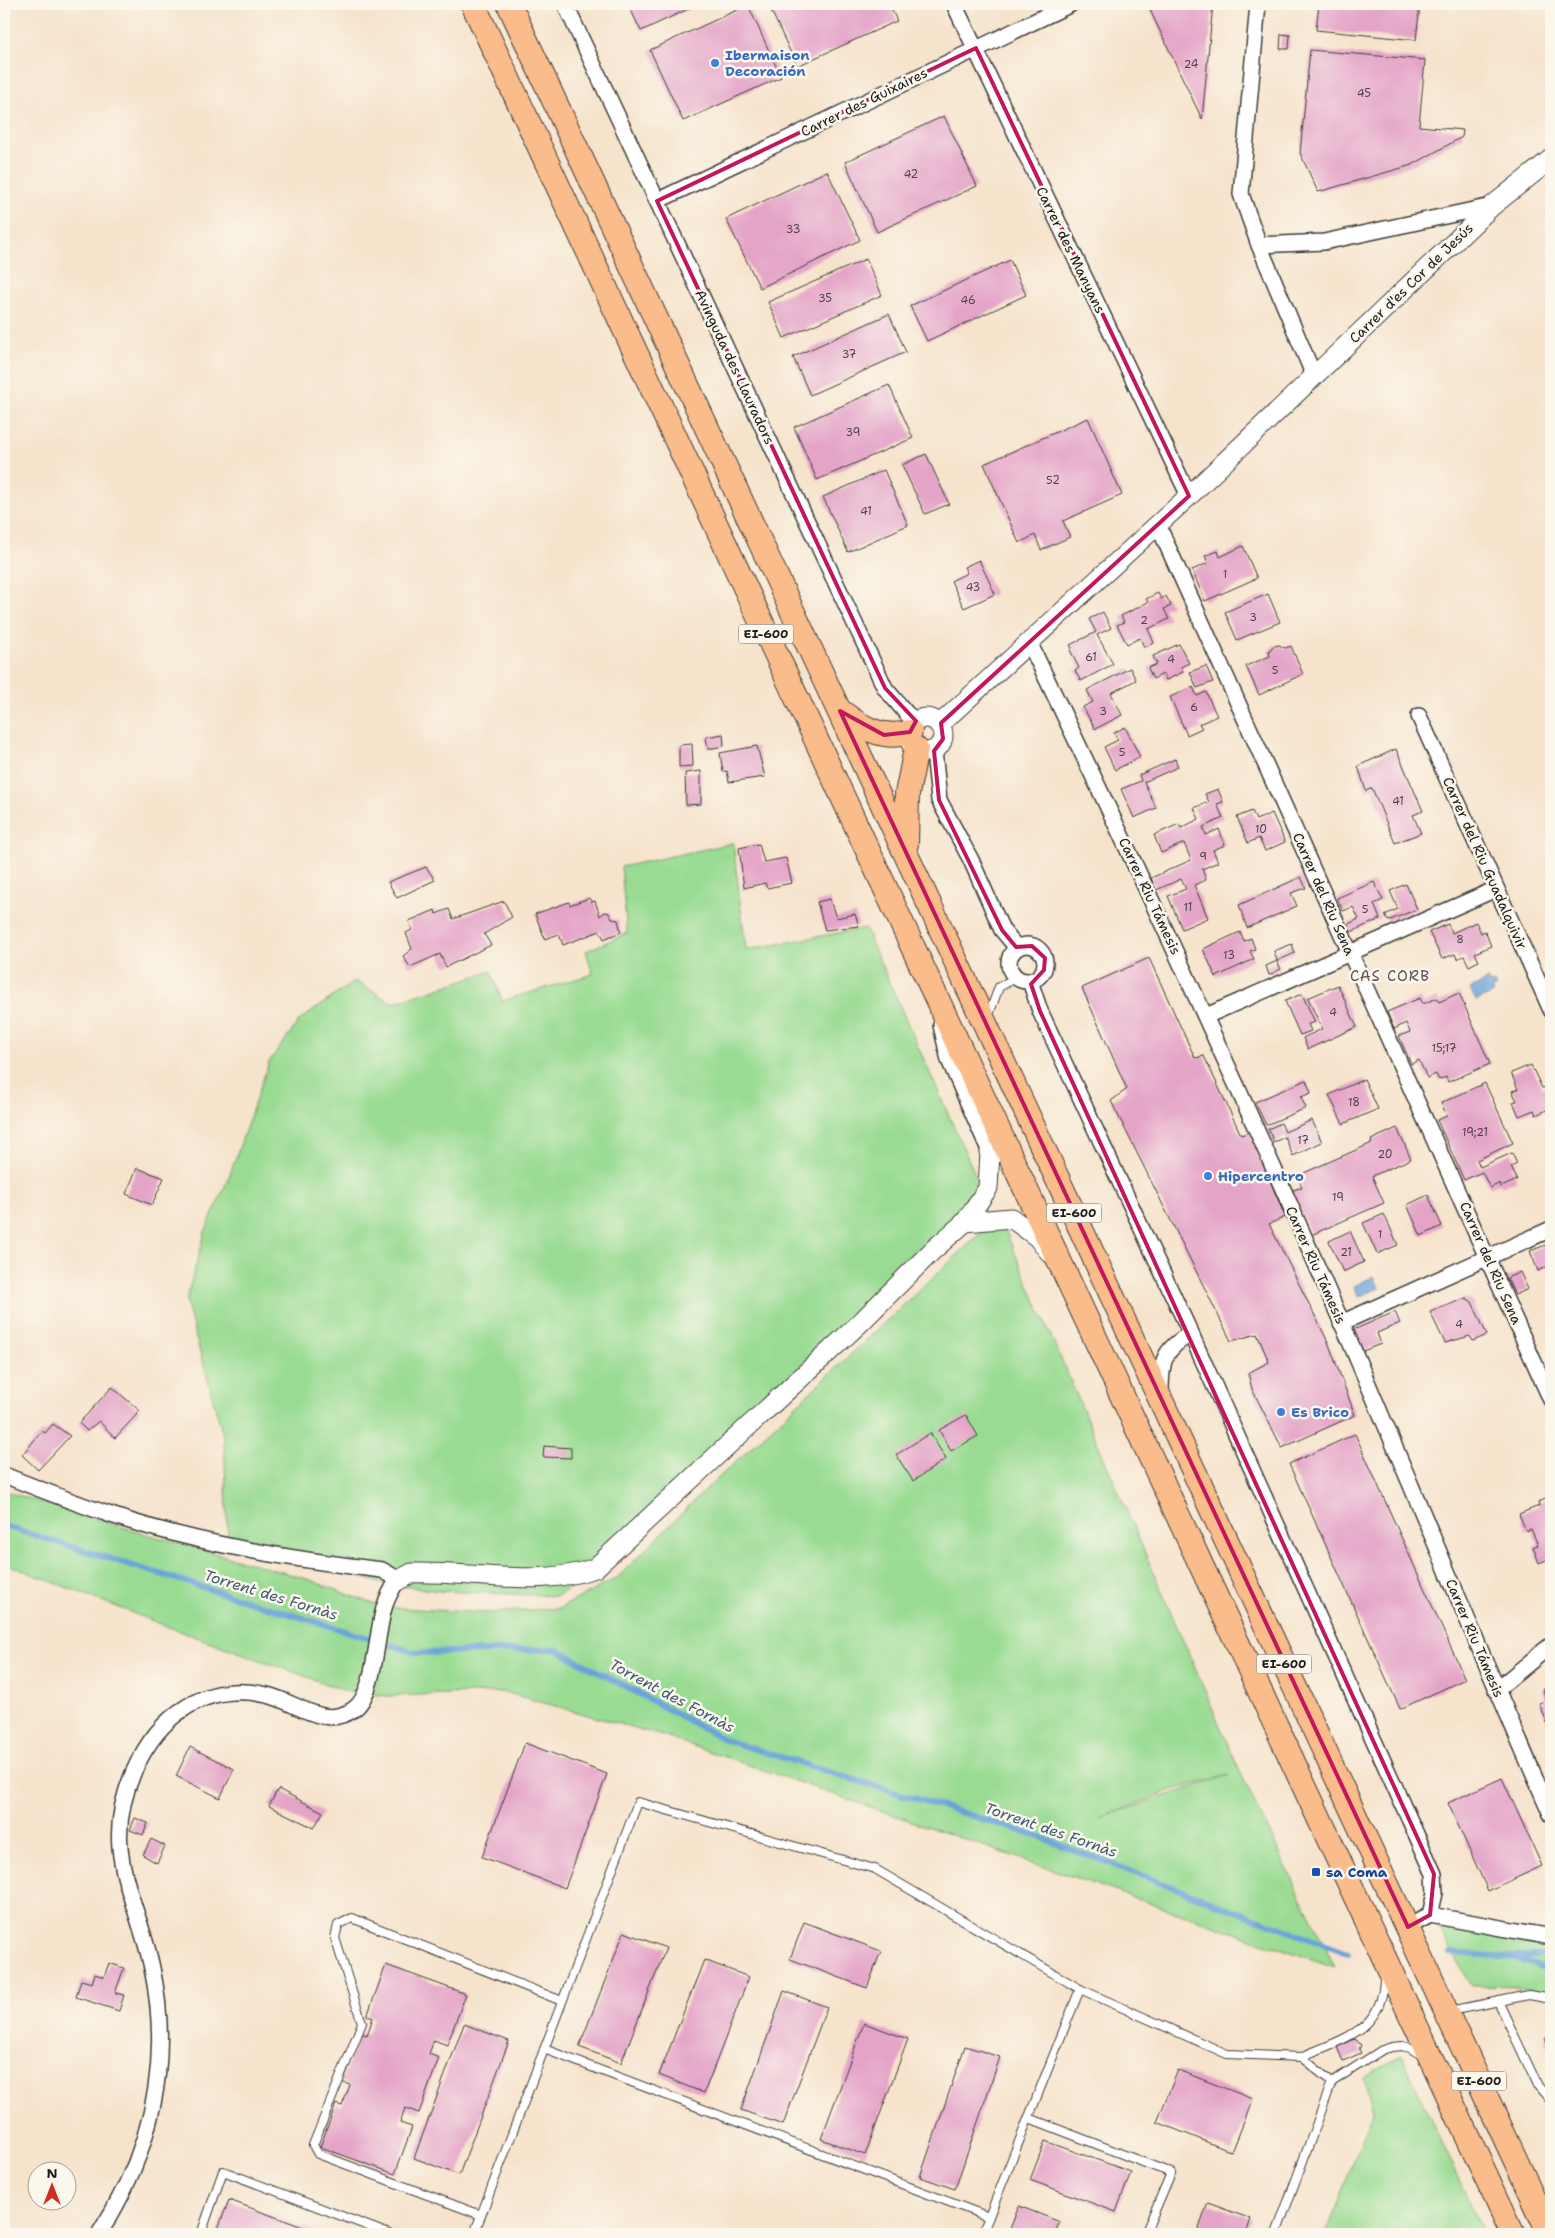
<svg xmlns="http://www.w3.org/2000/svg" width="1555" height="2238" font-family="'Shantell Sans',sans-serif">
<style>
.green{fill:#99db92;stroke:#5a7c57;fill-rule:evenodd}
.water{fill:#6aa3d9;stroke:#43607a}
.lines{fill:none;stroke-linecap:round;stroke-linejoin:round}
.stream{stroke:#6aa3d9;stroke-width:6}
.building{fill:#e4a4c8}
.service-casing{stroke:#3d3a36;stroke-width:10}
.minor-casing{stroke:#3d3a36;stroke-width:18}
.tertiary-casing{stroke:#3d3a36;stroke-width:21}
.primary-casing{stroke:#3d3a36;stroke-width:26}
.service{stroke:#fff;stroke-width:8}
.minor{stroke:#fff;stroke-width:15}
.tertiary{stroke:#fff;stroke-width:19}
.primary{stroke:#fabc8b;stroke-width:24}
.marked{fill:none;stroke:#c2185b;stroke-width:4;stroke-linejoin:round}
.shop-dot{fill:#3f7fe0;stroke:#fbf7ec;stroke-width:2}
.transit-dot{fill:#1a4fb4;stroke:#fbf7ec;stroke-width:2}
.labels{text-anchor:middle;dominant-baseline:central;stroke-width:5;stroke-linejoin:round;paint-order:stroke}
.number-label{font-size:11px;fill:#4e3e47}
.shield{fill:#fbf7ec;stroke:#5f5e5a;stroke-width:1}
.shield-label{font-size:12px;font-weight:bold;fill:#1c1c1c}
.shop-label{font-size:14px;font-weight:bold;fill:#366cbe;stroke:#fbf7ec;text-anchor:start}
.street-label{font-size:14px;fill:#1c1c1c;stroke:#fbf7ec}
.transit-label{font-size:14px;font-weight:bold;fill:#164399;stroke:#fbf7ec;text-anchor:start}
.neighbourhood-label{font-size:15px;letter-spacing:1px;fill:#624c58;stroke:#fbf7ec}
.water-label{font-size:15px;font-style:italic;fill:#3f5971;stroke:#fbf7ec}
</style>
<rect width="100%" height="100%" fill="#fbf7ec"/>
<filter id="ink" filterUnits="userSpaceOnUse"><feTurbulence type="fractalNoise" baseFrequency=".02" numOctaves="2"/><feDisplacementMap in="SourceGraphic" scale="10" xChannelSelector="R" yChannelSelector="G"/><feConvolveMatrix kernelMatrix="1 2 1 2 8 2 1 2 1" color-interpolation-filters="sRGB"/></filter>
<filter id="wash" filterUnits="userSpaceOnUse"><feTurbulence type="fractalNoise" baseFrequency=".0096" numOctaves="4" result="noise"/><feDisplacementMap in="SourceGraphic" scale="20" xChannelSelector="R" yChannelSelector="G"/><feGaussianBlur stdDeviation="1.12" result="paint"/><feColorMatrix in="noise" values="0 0 0 0 0 0 0 0 0 0 0 0 0 0 0 0 0 1.4 0 .05"/><feComposite in="paint" operator="in"/></filter>
<g filter="url(#wash)">
<rect width="100%" height="100%" fill="#f6e3cc"/>
<g class="green">
<path d="M733,843L746,950L865,928L983,1192L596,1572L557,1596L440,1591L379,1583L228,1535L224,1439L186,1301L205,1232L229,1177L269,1062L300,1020L355,981L393,1003L491,971L502,1001L593,974L586,951L627,933L621,867Z"/>
<path d="M999,1216L1240,1772L1335,1967L667,1737L504,1692L388,1696L346,1691L166,1626L4,1563V1491L132,1530L307,1579L382,1607L488,1613L560,1608L617,1578L698,1497ZM1229,1775L1100,1818L1172,1790Z"/>
<path d="M1436,1924L1551,1946V1995L1530,1987L1472,1986Z"/>
<path d="M1401,2055L1484,2234H1325L1373,2111L1364,2078Z"/>
</g>
<g class="water">
<path d="M1488,980L1490,984L1494,983L1496,988L1492,990L1494,993L1476,1001L1470,989Z"/>
<path d="M1374,1276L1379,1288L1359,1297L1354,1286Z"/>
</g>
<g class="lines">
<g class="stream">
<path d="M4,1526L417,1653L556,1649L725,1740L1034,1835L1348,1953"/>
<path d="M1450,1953L1511,1957L1551,1955"/>
<path d="M1514,1958L1551,1971"/>
</g>
</g>
<g id="blocks">
<g class="building">
<path d="M628,4H699L641,31Z"/>
<path d="M768,4H889L897,21L797,66Z"/>
<path d="M1162,4H1213L1202,119L1150,10Z"/>
<path d="M1319,4H1420L1416,40L1316,30Z"/>
<path d="M748,5L781,77L683,121L650,50Z"/>
<path d="M1281,34L1290,35L1289,49H1280Z"/>
<path d="M1310,50L1425,60L1419,126L1463,130L1462,137L1412,165L1318,192L1300,153Z"/>
<path d="M944,116L977,186L877,232L845,162Z"/>
<path d="M827,171L860,240L760,288L726,219Z"/>
<path d="M866,259L882,295L784,338L768,302Z"/>
<path d="M1010,260L1026,295L927,341L910,306Z"/>
<path d="M889,314L906,352L810,395L793,357Z"/>
<path d="M889,385L913,438L817,480L794,427Z"/>
<path d="M1088,418L1122,495L1063,521L1070,537L1041,550L1035,535L1019,543L984,464Z"/>
<path d="M926,454L949,504L925,514L902,465Z"/>
<path d="M884,470L908,525L848,552L823,497Z"/>
<path d="M1243,546L1257,578L1205,601L1192,570L1208,563L1205,556L1218,551L1220,557Z"/>
<path d="M979,560L995,594L964,608L951,581L967,573L964,567Z"/>
<path d="M1158,593L1161,599L1166,596L1171,606L1164,609L1169,619L1148,629L1154,643L1144,647L1140,638L1127,644L1117,625L1124,622L1121,616L1148,602L1146,599Z"/>
<path d="M1268,594L1280,622L1237,640L1225,612Z"/>
<path d="M1103,612L1111,628L1097,635L1113,664L1081,681L1075,671L1079,668L1070,650L1072,648L1070,645L1096,632L1089,619Z"/>
<path d="M1179,644L1189,663L1181,667L1183,672L1166,680L1163,674L1153,679L1148,668L1157,664L1153,656Z"/>
<path d="M1279,645L1285,648L1291,646L1303,674L1259,695L1246,666L1270,656L1269,651L1273,646Z"/>
<path d="M1206,666L1213,682L1197,688L1190,672Z"/>
<path d="M1130,668L1136,680L1111,693L1122,715L1095,729L1083,707L1093,702L1087,690Z"/>
<path d="M1193,687L1197,696L1206,692L1217,716L1199,724L1202,728L1187,735L1170,697Z"/>
<path d="M1125,727L1140,757L1115,770L1104,747L1118,740L1114,733Z"/>
<path d="M723,734L724,746L708,749L706,737Z"/>
<path d="M692,744L693,766L679,767V745Z"/>
<path d="M757,746L765,777L729,782L727,771L723,772L720,753Z"/>
<path d="M1396,749L1423,811L1413,815L1421,833L1395,843L1372,788L1366,791L1358,766Z"/>
<path d="M1175,759L1178,767L1144,782L1156,808L1134,818L1121,789L1141,781L1139,775Z"/>
<path d="M701,771V804L686,805L685,773Z"/>
<path d="M1218,789L1223,802L1217,804L1223,818L1203,827L1206,835L1219,829L1225,845L1213,850L1218,862L1202,869L1206,880L1194,885L1208,918L1182,929L1168,896L1186,889L1181,879L1156,890L1151,878L1191,860L1184,843L1161,853L1154,835L1179,824L1181,828L1199,819L1194,808L1209,802L1205,794Z"/>
<path d="M1252,811L1256,820L1272,813L1285,842L1265,851L1259,838L1248,843L1237,817Z"/>
<path d="M759,844L764,862L786,858L792,883L767,888L765,883L744,888L739,848Z"/>
<path d="M426,867L435,880L397,898L388,882Z"/>
<path d="M1301,877L1306,888L1291,893L1297,906L1247,928L1239,905Z"/>
<path d="M1374,882L1383,900L1374,904L1380,919L1351,932L1348,924L1359,919L1353,907L1343,911L1337,898Z"/>
<path d="M1406,884L1417,909L1388,921L1385,915L1398,909L1390,891Z"/>
<path d="M589,898L591,902L595,901L600,916L605,912L609,913L612,919L618,920L621,932L604,939L600,931L563,945L559,934L545,939L535,914L569,902L570,905Z"/>
<path d="M830,899L836,918L855,914L859,926L825,930L817,902Z"/>
<path d="M504,901L512,917L484,934L491,945L446,967L440,954L410,967L403,956L412,949L406,933L412,930L409,921L435,910L436,914L449,909L453,919Z"/>
<path d="M1476,922L1481,933L1485,931L1491,946L1475,953L1479,961L1469,966L1464,956L1457,959L1455,954L1442,959L1429,932L1448,924L1452,933Z"/>
<path d="M1240,932L1244,941L1251,938L1255,949L1250,951L1254,959L1216,977L1203,949Z"/>
<path d="M1292,944L1295,953L1277,961L1274,951Z"/>
<path d="M1149,958L1195,1058L1204,1056L1241,1135L1250,1132L1285,1217L1269,1224L1328,1342L1355,1415L1282,1448L1252,1389L1248,1373L1269,1362L1257,1334L1231,1341L1111,1101L1127,1089L1082,988Z"/>
<path d="M1277,961L1281,969L1269,975L1266,966Z"/>
<path d="M1338,985L1357,1027L1308,1049L1303,1038L1322,1029L1308,998Z"/>
<path d="M1459,993L1490,1064L1448,1082L1446,1077L1439,1080L1436,1074L1427,1078L1419,1060L1411,1064L1399,1036L1410,1032L1406,1023L1394,1029L1387,1012L1420,998L1423,1004L1437,998L1439,1002Z"/>
<path d="M1302,994L1315,1022L1308,1024L1311,1031L1300,1035L1285,1001Z"/>
<path d="M1531,1065L1542,1088L1546,1087L1551,1100V1108L1536,1115L1534,1110L1519,1116L1513,1102L1517,1101L1512,1091L1518,1089L1511,1073Z"/>
<path d="M1364,1079L1378,1109L1343,1124L1329,1095Z"/>
<path d="M1306,1080L1311,1093L1301,1097L1306,1108L1266,1125L1255,1102Z"/>
<path d="M1485,1083L1513,1143L1477,1160L1480,1167L1512,1153L1517,1164L1511,1167L1517,1180L1501,1187L1500,1183L1490,1188L1482,1172L1464,1180L1437,1120L1447,1116L1441,1103Z"/>
<path d="M1312,1120L1322,1142L1293,1156L1285,1137L1274,1142L1268,1129L1281,1123L1285,1132Z"/>
<path d="M1397,1128L1411,1159L1372,1176L1384,1203L1311,1235L1291,1191L1302,1187L1297,1176L1372,1143L1371,1140Z"/>
<path d="M137,1168L164,1178L152,1205L126,1194Z"/>
<path d="M1428,1195L1442,1226L1421,1236L1407,1205Z"/>
<path d="M1384,1214L1398,1245L1377,1254L1363,1223Z"/>
<path d="M1350,1231L1364,1262L1343,1272L1329,1241Z"/>
<path d="M1551,1243V1265L1538,1271L1530,1251Z"/>
<path d="M1520,1272L1528,1289L1515,1295L1507,1278Z"/>
<path d="M1466,1298L1472,1302L1487,1335L1473,1341L1470,1336L1445,1343L1430,1312Z"/>
<path d="M1395,1312L1400,1323L1377,1333L1381,1344L1363,1351L1353,1330Z"/>
<path d="M112,1387L140,1411L115,1438L99,1421L87,1431L79,1423Z"/>
<path d="M966,1415L978,1436L951,1451L939,1430Z"/>
<path d="M53,1424L70,1436L38,1470L22,1455L42,1431L45,1433Z"/>
<path d="M930,1433L946,1459L913,1481L896,1455Z"/>
<path d="M1355,1434L1465,1679L1400,1709L1289,1464Z"/>
<path d="M544,1446L571,1448V1458L543,1457Z"/>
<path d="M1551,1497V1558L1539,1563L1533,1547L1538,1545L1531,1529L1526,1531L1519,1514L1539,1506L1538,1502Z"/>
<path d="M1551,1683V1729L1550,1730L1539,1703L1546,1701L1543,1689Z"/>
<path d="M525,1743L607,1774L565,1888L482,1857Z"/>
<path d="M190,1747L234,1769L220,1798L176,1776Z"/>
<path d="M1502,1778L1542,1866L1488,1891L1448,1803Z"/>
<path d="M278,1789L323,1812L314,1828L269,1806Z"/>
<path d="M135,1818L148,1823L143,1835L130,1830Z"/>
<path d="M151,1839L165,1846L157,1863L143,1855Z"/>
<path d="M804,1922L881,1951L867,1988L790,1959Z"/>
<path d="M624,1932L666,1948L621,2063L579,2047Z"/>
<path d="M704,1960L749,1977L704,2093L659,2075Z"/>
<path d="M109,1963L124,1968L115,1993L124,1995L119,2011L76,1997L81,1980L92,1983L95,1974L104,1977Z"/>
<path d="M386,1965L466,1994L447,2045L434,2040L429,2054L439,2058L419,2113L405,2108L400,2123L412,2127L395,2174L320,2147L336,2104L342,2106L350,2085L341,2082L360,2033L367,2035L373,2018L367,2016Z"/>
<path d="M784,1991L827,2007L783,2125L741,2110Z"/>
<path d="M864,2023L908,2039L865,2155L821,2139Z"/>
<path d="M464,2024L509,2041L459,2175L414,2158Z"/>
<path d="M1551,2036V2055L1544,2040Z"/>
<path d="M1355,2039L1361,2045L1359,2049L1361,2053L1343,2061L1337,2047Z"/>
<path d="M965,2046L1000,2057L955,2189L920,2177Z"/>
<path d="M1178,2070L1253,2099L1232,2152L1157,2122Z"/>
<path d="M1045,2141L1131,2172L1116,2212L1030,2180Z"/>
<path d="M229,2200L322,2234H216Z"/>
<path d="M1208,2203L1251,2219L1246,2234H1197Z"/>
<path d="M1019,2206L1060,2222L1054,2234H1008Z"/>
</g>
</g>
</g>
<g filter="url(#ink)">
<use href="#blocks" fill-opacity="0" stroke="#3d3a36" stroke-width="1"/>
<g class="lines">
<defs>
<g id="service">
<path d="M988,1017L999,987L1015,978"/>
<path d="M1498,2001L1538,2086L1551,2101"/>
<path d="M1450,2011L1529,1995L1551,1999"/>
<path d="M544,2049L989,2217"/>
<path d="M1301,2057C1344,2038 1384,2031 1384,1976"/>
<path d="M1029,2118L1171,2173L1145,2234"/>
<path d="M481,2215L318,2154L313,2145L362,2023L335,1938L338,1925L352,1918L562,2001"/>
<path d="M201,2234L223,2171L389,2234"/>
<path d="M474,2234L638,1802L875,1869L1080,1989L1227,2054L1301,2057L1332,2082"/>
<path d="M982,2234L1080,1989"/>
<path d="M1276,2234L1332,2082L1382,2050L1392,2047L1402,2046L1410,2048L1423,2056"/>
</g>
<g id="minor">
<path d="M565,4L885,688L907,714L917,721"/>
<path d="M954,4L1189,496"/>
<path d="M1258,4L1241,194L1259,245L1314,376"/>
<path d="M657,201L1071,4"/>
<path d="M1259,245L1324,242L1492,206"/>
<path d="M1158,525L1551,1400"/>
<path d="M1029,642C1137,866 1242,1093 1341,1321C1412,1485 1479,1651 1551,1814"/>
<path d="M1419,716L1551,1010"/>
<path d="M934,751L939,800L971,860L1002,930L1017,948"/>
<circle cx="1027" cy="963" r="18"/>
<path d="M1030,981L1040,1011L1191,1334L1434,1874L1435,1893L1430,1915L1408,1927"/>
<path d="M1206,1016L1496,889"/>
<path d="M941,1025L949,1060L990,1152"/>
<path d="M1341,1323L1551,1229"/>
<path d="M1161,1394C1161,1363 1162,1349 1191,1334"/>
<path d="M4,1475C39,1489 75,1503 111,1515C198,1544 290,1559 382,1570L391,1575L397,1581C392,1589 388,1596 385,1605C376,1630 376,1694 354,1709C324,1730 297,1702 267,1695C205,1681 158,1716 134,1771C99,1851 136,1893 152,1968C172,2063 151,2153 99,2234"/>
<path d="M1496,1690L1551,1645"/>
<path d="M1430,1915L1551,1937"/>
</g>
<g id="tertiary">
<circle cx="926" cy="735" r="17"/>
<path d="M939,725L1189,496L1492,206L1551,159"/>
<path d="M965,1222L1011,1218L1037,1237L1050,1253"/>
<path d="M397,1581L412,1573C470,1571 540,1588 595,1568L860,1323L933,1250L965,1222L988,1188L990,1152"/>
</g>
<g id="primary">
<path d="M473,4L1513,2234"/>
<path d="M509,4L1550,2234"/>
<path d="M840,711C861,727 883,741 910,732"/>
<path d="M906,844L907,794L916,749"/>
</g>
</defs>
<use href="#service" class="service-casing"/>
<use href="#minor" class="minor-casing"/>
<use href="#tertiary" class="tertiary-casing"/>
<use href="#primary" class="primary-casing"/>
<use href="#service" class="service"/>
<use href="#minor" class="minor"/>
<use href="#tertiary" class="tertiary"/>
<use href="#primary" class="primary"/>
</g>
</g>
<path class="marked" d="M976,48L1189,496L941,723L943,739L934,751L939,800L1002,930L1016,947L1032,946L1045,958L1044,970L1031,984L1040,1011L1434,1874L1430,1915L1408,1927L840,711L884,735L910,732L916,721L885,688L657,201Z"/>
<g class="shop-dot">
<circle cx="715" cy="63" r="5"/>
<circle cx="1208" cy="1176" r="5"/>
<circle cx="1281" cy="1412" r="5"/>
</g>
<rect class="transit-dot" x="1311" y="1867" width="10" height="10" rx="2.5"/>
<g class="labels">
<g class="number-label">
<text x="1191" y="64">24</text>
<text x="1364" y="93">45</text>
<text x="911" y="174">42</text>
<text x="793" y="229">33</text>
<text x="825" y="298">35</text>
<text x="968" y="300">46</text>
<text x="849" y="354">37</text>
<text x="853" y="432">39</text>
<text x="1053" y="480">52</text>
<text x="866" y="511">41</text>
<text x="1225" y="574">1</text>
<text x="973" y="587">43</text>
<text x="1253" y="617">3</text>
<text x="1144" y="620">2</text>
<text x="1091" y="657">61</text>
<text x="1171" y="659">4</text>
<text x="1275" y="670">5</text>
<text x="1194" y="707">6</text>
<text x="1103" y="711">3</text>
<text x="1122" y="752">5</text>
<text x="1398" y="801">41</text>
<text x="1261" y="829">10</text>
<text x="1203" y="856">9</text>
<text x="1188" y="907">11</text>
<text x="1365" y="909">5</text>
<text x="1460" y="939">8</text>
<text x="1229" y="955">13</text>
<text x="1333" y="1012">4</text>
<text x="1444" y="1048">15;17</text>
<text x="1354" y="1102">18</text>
<text x="1475" y="1132">19;21</text>
<text x="1303" y="1140">17</text>
<text x="1385" y="1154">20</text>
<text x="1338" y="1197">19</text>
<text x="1380" y="1234">1</text>
<text x="1346" y="1252">21</text>
<text x="1459" y="1324">4</text>
</g>
<g class="shield">
<rect x="738.5" y="624.5" width="55" height="19" rx="4"/>
<rect x="1046.5" y="1203.5" width="55" height="19" rx="4"/>
<rect x="1256.5" y="1654.5" width="55" height="19" rx="4"/>
<rect x="1451.5" y="2071.5" width="55" height="19" rx="4"/>
</g>
<g class="shield-label">
<text x="766" y="634">EI-600</text>
<text x="1074" y="1213">EI-600</text>
<text x="1284" y="1664">EI-600</text>
<text x="1479" y="2081">EI-600</text>
</g>
<g class="shop-label">
<text x="725" y="55">Ibermaison<tspan x="725" dy="16">Decoración</tspan></text>
<text x="1218" y="1176">Hipercentro</text>
<text x="1291" y="1412">Es Brico</text>
</g>
<g class="street-label">
<text transform="translate(864 102) rotate(-26)">Carrer des Guixaires</text>
<text transform="translate(1071 250) rotate(64)">Carrer des Manyans</text>
<text transform="translate(1411 283) rotate(-44)">Carrer d'es Cor de Jesús</text>
<text transform="translate(735 367) rotate(65)">Avinguda des Llauradors</text>
<text transform="translate(1485 863) rotate(66)">Carrer del Riu Guadalquivir</text>
<text transform="translate(1324 894) rotate(66)">Carrer del Riu Sena</text>
<text transform="translate(1150 896) rotate(65)">Carrer Riu Támesis</text>
<text transform="translate(1491 1263) rotate(66)">Carrer del Riu Sena</text>
<text transform="translate(1316 1265) rotate(66)">Carrer Riu Támesis</text>
<text transform="translate(1475 1638) rotate(67)">Carrer Riu Támesis</text>
</g>
<g class="transit-label">
<text x="1326" y="1872">sa Coma</text>
</g>
<g class="neighbourhood-label">
<text x="1390" y="976">CAS CORB</text>
</g>
<g class="water-label">
<text transform="translate(271 1595) rotate(17)">Torrent des Fornàs</text>
<text transform="translate(672 1696) rotate(28)">Torrent des Fornàs</text>
<text transform="translate(1051 1830) rotate(19)">Torrent des Fornàs</text>
</g>
</g>
<rect width="1555" height="2238" fill="none" stroke="#fbf7ec" stroke-width="20"/>
<g transform="translate(52 2186)"><circle r="24" fill="#fbf7ec" stroke="#a29f99"/>
<path d="M0-4L9 19L0 12L-9 19Z" fill="#c8321e"/>
<text y="-8" font-size="14" font-weight="bold" text-anchor="middle" fill="#1c1c1c">N</text>
</g>
</svg>
